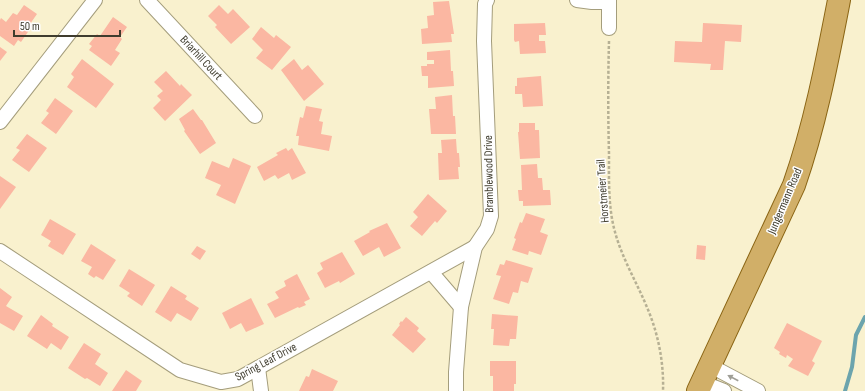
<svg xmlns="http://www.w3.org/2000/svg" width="865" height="391" font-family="'Sofia Sans Condensed',sans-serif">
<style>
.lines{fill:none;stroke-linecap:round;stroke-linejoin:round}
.stream{stroke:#6ca4ad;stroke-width:4}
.building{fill:#fbb7a2}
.minor-casing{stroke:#a49d7c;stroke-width:16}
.primary-casing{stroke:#8a6413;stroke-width:24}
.path{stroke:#b6b094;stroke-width:2.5;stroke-dasharray:3 2;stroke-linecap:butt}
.minor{stroke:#fff;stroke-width:14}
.primary{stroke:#d1af68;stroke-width:22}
.oneway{fill:#9f9e96}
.labels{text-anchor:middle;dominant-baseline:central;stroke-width:3;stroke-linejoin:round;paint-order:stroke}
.street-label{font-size:12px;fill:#3f3c2e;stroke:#fefefe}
</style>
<rect width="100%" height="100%" fill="#f9f1ce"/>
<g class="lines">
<path class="stream" d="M845,391L852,367L856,335L865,317"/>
</g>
<g class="building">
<path d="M449,1L454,34H451L452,42L422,44L421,29L428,28L427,16L434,15L433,2Z"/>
<path d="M24,5L37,14L30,24L32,26L21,42L18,40L14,46L0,36V20L1,18L6,22L13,13L17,15Z"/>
<path d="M219,5L228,14L233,9L250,27L231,44L215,27L217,25L208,16Z"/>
<path d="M113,17L127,27L120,37L122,39L115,50L120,53L111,66L89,50L92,46L89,44L97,34L100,36Z"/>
<path d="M545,23L546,35H539V41H545L546,53L520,54L519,41L515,42L514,40V24Z"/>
<path d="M703,23L742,25L741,42L725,41L723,70H710L711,64L674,62L675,41L702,42Z"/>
<path d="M261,27L274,38L276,35L291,47L272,70L256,58L263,50L252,39Z"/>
<path d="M0,47L7,52L0,61Z"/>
<path d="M450,50L451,71H453L454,86L428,88V76H422L421,66H427V64H434V60H427V52Z"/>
<path d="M82,59L114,84L96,108L67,87L74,77L71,74Z"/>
<path d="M294,59L302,70L308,65L324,84L304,101L281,70Z"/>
<path d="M166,71L180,86L181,84L192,95L165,121L153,108L161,100L157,96L163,91L154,82Z"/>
<path d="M541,76L543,106L523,107L522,94H515V86H517V78Z"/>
<path d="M452,95L453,116H455L456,134H431L429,109H436L435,97Z"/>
<path d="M55,98L73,111L56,134L41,123L49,113L46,111Z"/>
<path d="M306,106L322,109L319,121L323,122L321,134L332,136L329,151L298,145L299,136H296L300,117L303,118Z"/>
<path d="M193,109L201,120H202L216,143L200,154L184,131L185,130L179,119Z"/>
<path d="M519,123H535V130H539L540,158L520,159L518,132H519Z"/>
<path d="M27,134L47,148L29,172L12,160L20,150L16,148Z"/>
<path d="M456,139L457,153H459L460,167H458L459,179L439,180L438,153H442L441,140Z"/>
<path d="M286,148L288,151L292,148L306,173L292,180L289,173L278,179L275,175L264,181L257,167L278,155L276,153Z"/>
<path d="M233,158L251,166L235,204L216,195L221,185L205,178L212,161L229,168Z"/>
<path d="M537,164L538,178H542L543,190H550L551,205L523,206V201H519L518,190H522L521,165Z"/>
<path d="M0,176L16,187L0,209Z"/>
<path d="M428,194L447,211L437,223L435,221L422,236L410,226L418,217L413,212Z"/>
<path d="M526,213L545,219L540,232L548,235L541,255L529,251L528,255L512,250L516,239L514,238L520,222L522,223Z"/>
<path d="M50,219L76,234L63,255L48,246L51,241L41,235Z"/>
<path d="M387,223L401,248L384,257L379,247L363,256L354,241L370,232L369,231Z"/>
<path d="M91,244L116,260L103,280L96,276L94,278L88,274L92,267L81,261Z"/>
<path d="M697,245L706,246L705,260L696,259Z"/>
<path d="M197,246L206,251L200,260L191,254Z"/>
<path d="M342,252L355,274L340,283L339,281L325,288L317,273L323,269L320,263Z"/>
<path d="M506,260L533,268L528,283L521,281L518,293L513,292L509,304L493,299L501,276L496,275L500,264L504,265Z"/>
<path d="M129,269L155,285L142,306L127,296L130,293L119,286Z"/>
<path d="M297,274L310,299L304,302L306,305L299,308L298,307L275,318L267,304L279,298L275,292L286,286L284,281Z"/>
<path d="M171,286L187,296L185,299L199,308L191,321L177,313L171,322L155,312Z"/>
<path d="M0,288L12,297L6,306L23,316L14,331L0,323Z"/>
<path d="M251,298L264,324L246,332L241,323L230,329L222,313Z"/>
<path d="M492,314L518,316L516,339H510L509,346L493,345L494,329H491Z"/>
<path d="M41,315L53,324L52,326L69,337L61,350L51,343L47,349L27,336Z"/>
<path d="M406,317L419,328L417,331L426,339L413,353L392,335L400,325L399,324L401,321L402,322Z"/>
<path d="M787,323L822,341L812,361L815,363L808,376L788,366L793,359L787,355L786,358L779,354L780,352L774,348Z"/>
<path d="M84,343L101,354L95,364L108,373L100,386L87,378L85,379L68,368Z"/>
<path d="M490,361H516V384H514V391H493V376H490Z"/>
<path d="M312,369L338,381L333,391H299L306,376L309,377Z"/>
<path d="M126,370L142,381L136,391H112Z"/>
</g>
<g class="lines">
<defs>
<g id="minor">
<path d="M147,0L255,116"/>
<path d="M577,0L592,2H609"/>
<path d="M609,28V0"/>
<path d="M0,122L95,0"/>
<path d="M0,251L180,370L221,382L238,379L475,247"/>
<path d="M431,272L461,307"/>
<path d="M709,365L758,391"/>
<path d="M258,368L261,391"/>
<path d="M701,382L724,391"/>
<path d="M456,391V372L461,307L475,247L487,229L491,216L484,41L485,4L487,0"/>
</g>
<path id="primary" d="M698,391L794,185C815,125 827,62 839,0"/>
</defs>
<use href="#minor" class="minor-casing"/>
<use href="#primary" class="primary-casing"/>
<path class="path" d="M609,41C608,78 608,116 609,154C609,180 608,207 615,232C622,258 636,281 646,305C658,332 664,362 663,391"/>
<use href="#minor" class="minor"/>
<use href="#primary" class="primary"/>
</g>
<defs><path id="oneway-solid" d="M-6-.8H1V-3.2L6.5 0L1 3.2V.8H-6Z"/></defs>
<use class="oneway" href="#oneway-solid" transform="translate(733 378) rotate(-152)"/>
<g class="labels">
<g class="street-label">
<text transform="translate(201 58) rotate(47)">Briarhill Court</text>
<text transform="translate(489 174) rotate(-91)">Bramblewood Drive</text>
<text transform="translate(603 191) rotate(-94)">Horstmeier Trail</text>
<text transform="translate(785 201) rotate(-67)">Jungermann Road</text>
<text transform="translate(266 362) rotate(-28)">Spring Leaf Drive</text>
</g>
</g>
<path d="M14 30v6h106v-6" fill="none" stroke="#3f3c2e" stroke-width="2"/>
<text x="20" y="30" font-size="12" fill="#3f3c2e" stroke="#fefefe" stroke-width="3" paint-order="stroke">50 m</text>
</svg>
